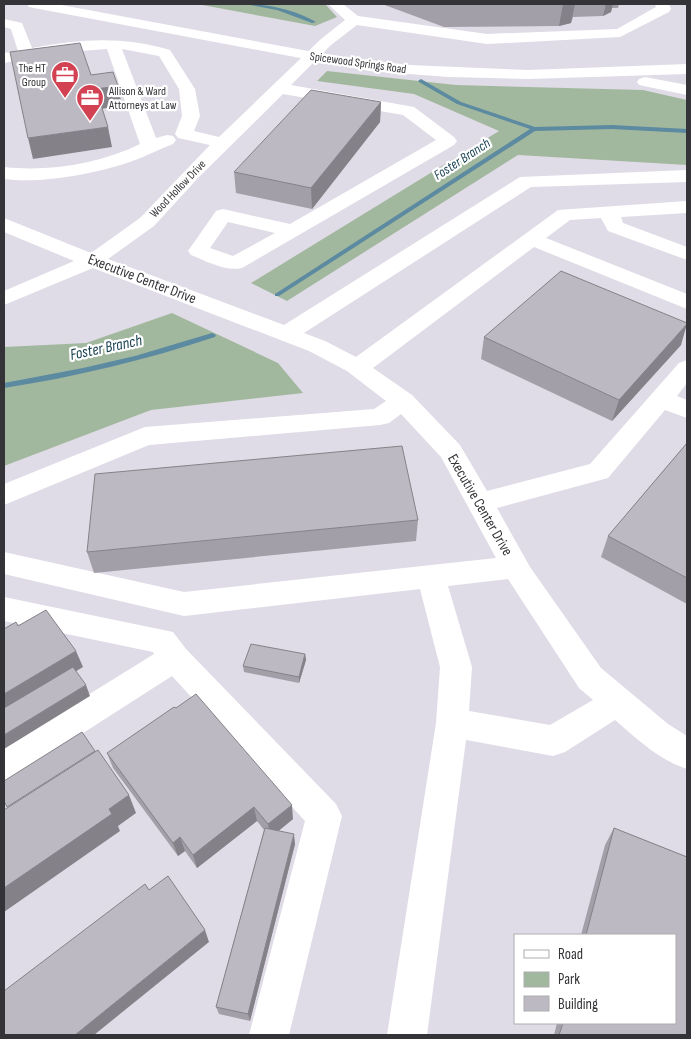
<svg xmlns="http://www.w3.org/2000/svg" width="691" height="1039" font-family="'Sofia Sans Condensed',sans-serif">
<style>
.green{fill:#a2b89e}
.lines{fill:none;stroke-linecap:round;stroke-linejoin:round}
.stream{fill:#5c8aa0;fill-rule:evenodd}
.minor{fill:#fff;fill-rule:evenodd}
.major{fill:#fff;fill-rule:evenodd}
.wall{fill:#a39fa8}
.shaded-wall{fill:#848288}
.building{fill:#bdb9c3;stroke:#848288}
.labels{text-anchor:middle;dominant-baseline:central;stroke-width:4.5;stroke-linejoin:round;paint-order:stroke}
.far-street-label{font-size:12px;fill:#343337;stroke:#fff}
.far-poi-label{font-size:12px;fill:#343337;stroke:#fff;text-anchor:end}
.far-water-label{font-size:14px;font-style:italic;fill:#173f50;stroke:#fff}
.street-label{font-size:15px;fill:#343337;stroke:#fff}
.water-label{font-size:16px;font-style:italic;fill:#173f50;stroke:#fff}
</style>
<rect width="100%" height="100%" fill="#e0dce7"/>
<g class="green">
<path d="M197,4H325L337,17L315,26Z"/>
<path d="M327,71L456,85L643,90L687,100V165L518,155L287,301L251,283L499,131L414,94L317,81Z"/>
<path d="M172,313L278,363L303,393L151,410L4,466V347L86,343Z"/>
</g>
<g class="lines">
<g class="stream">
<path d="M248,4C269,4 298,11 316,22L312,23L277,10L250,5Z"/>
<path d="M421,79L461,102L535,127L612,125L687,129V133L612,129L535,131L279,296H275V294L530,129L457,104L419,82L418,81Z"/>
<path d="M212,333L216,335L215,337C146,360 75,377 4,388V383L83,368L135,356Z"/>
</g>
<g class="minor">
<path d="M328,4H343L358,16L487,34L617,29L656,7L655,4H669L671,9L669,12L620,37L487,44L357,25L331,45L291,85L414,107L454,137L457,141L454,145L242,268C226,272 206,261 191,255L188,251L216,211L223,209L290,224L436,140L403,115L283,94L197,179L154,226L108,259L284,325L520,177L687,170V182L531,187L304,333L325,341L356,357L558,210L687,201V213L621,217L623,223L687,247V260L608,231L601,218L570,220L546,238L687,294V309L534,247L373,368L412,395L460,445L487,491L590,464L679,363L687,360V383L677,396L687,400V418L665,410L608,478L497,508L530,567L601,668L668,724L687,736V769C659,760 637,739 615,720L565,752L553,756L466,740L427,1035H387L436,723L440,667L420,589L184,616L4,574V552L184,592L496,558L441,457L401,414L389,423L380,425L149,445L4,505V484L145,427L374,409L386,401L347,371L309,351L93,268L4,305V291L74,261L4,232V218L91,253L140,218L210,145L178,138L175,134L182,116L179,89L159,56L122,49L156,138L167,135L173,136L176,140L173,144C159,149 145,157 130,162C95,174 41,184 4,179V167C48,172 100,164 140,144L107,49L67,52L4,63V53L18,51L11,29L4,27V19L22,23L32,48C83,39 120,36 170,50L195,89L200,116L194,131L219,137L321,39L345,20ZM228,222L275,233L233,256L210,248ZM508,579L579,688L593,700L550,725L469,711L472,667L448,586Z"/>
<path d="M4,597L173,632L186,649L336,804L342,816L289,1035H249L305,821L172,676L16,776L4,781V747L154,654L153,652L4,621Z"/>
</g>
<g class="major">
<path d="M27,4H56L335,56L409,65L528,70L687,64V74L528,79L449,77L369,71L34,8L29,7Z"/>
<path d="M645,77L687,85V95L639,85L637,82L639,79Z"/>
</g>
</g>
<g class="wall">
<path d="M382,4H619L618,8H612L611,12L603,16L573,17L571,23L559,26L444,27Z"/>
<path d="M381,102L380,122L312,209L236,193L234,172Z"/>
<path d="M484,337L681,345L612,421L481,359Z"/>
<path d="M687,443V604L601,557L608,536Z"/>
<path d="M418,520L416,541L94,573L87,552Z"/>
<path d="M305,654L306,660L299,683L244,672L243,666Z"/>
<path d="M107,753L293,819L278,831L295,844L250,1021L219,1014L216,1007L264,830L257,821L197,868L185,851L178,856L113,768Z"/>
<path d="M614,828L687,857V1035H554L557,1023H675V935H581L605,845Z"/>
</g>
<g class="shaded-wall">
<path d="M563,4H575L571,23L559,26Z"/>
<path d="M606,4H613L611,12L603,16Z"/>
<path d="M118,86L122,106L100,109L96,89Z"/>
<path d="M381,102L380,122L312,209L311,188Z"/>
<path d="M108,127L112,147L33,159L28,138Z"/>
<path d="M687,324L681,345L612,421L619,400Z"/>
<path d="M76,651L83,667L4,715V694Z"/>
<path d="M305,654L306,660L299,683V677Z"/>
<path d="M86,685L90,696L4,749V735Z"/>
<path d="M129,795L136,813L118,826L120,831L4,912V888L109,809Z"/>
<path d="M292,805L293,819L270,838L268,824Z"/>
<path d="M254,807L257,821L197,868L193,855Z"/>
<path d="M294,834L295,844L250,1021L248,1014Z"/>
<path d="M180,837L185,851L178,856L173,843Z"/>
<path d="M205,930L209,942L94,1035H75Z"/>
</g>
<g class="building">
<path d="M80,43L91,75L113,72L118,86L96,89L108,127L28,138L10,52Z"/>
<path d="M311,90L381,102L311,188L234,172Z"/>
<path d="M561,271L687,323V324L619,400L484,337Z"/>
<path d="M687,443V578L608,536Z"/>
<path d="M402,446L418,520L87,552L95,474Z"/>
<path d="M46,610L76,651L4,694V629L16,622L18,626Z"/>
<path d="M251,644L305,654L299,677L243,666Z"/>
<path d="M73,667L86,685L4,735V708Z"/>
<path d="M196,694L292,805L268,824L254,807L193,855L180,837L173,843L107,753L174,707L176,708Z"/>
<path d="M82,732L95,751L7,807L4,801V781Z"/>
<path d="M98,750L129,795L109,809L112,814L4,888V810Z"/>
<path d="M265,828L294,834L248,1014L216,1007Z"/>
<path d="M614,828L687,857V1035H559L563,1023H675V935H586Z"/>
<path d="M168,876L205,930L75,1035H4V991L145,884L149,890Z"/>
</g>
<defs>
<symbol id="office-pin" viewBox="-11 -11 22 30"><path d="M0 17L-7.5 6A9.5 9.5 0 1 1 7.5 6Z" fill="#d24253" stroke="#fff"/><path d="M-6-3h4V-5.5h4V-3h4V5H-6ZM-1-4.5V-3h2v-1.5ZM-6 0V1H6V0Z" fill="#fff"/></symbol>
</defs>
<g fill-rule="evenodd">
<use href="#office-pin" x="49" y="59" width="32" height="43"/>
<use href="#office-pin" x="74" y="82" width="32" height="43"/>
</g>
<g class="labels">
<g class="far-street-label">
<text transform="translate(358 63) rotate(8)">Spicewood Springs Road</text>
<text transform="translate(178 189) rotate(-46)">Wood Hollow Drive</text>
</g>
<g class="far-poi-label">
<text x="46" y="68">The HT<tspan x="46" dy="14">Group</tspan></text>
<text x="109" y="91" text-anchor="start">Allison &amp; Ward<tspan x="109" dy="14">Attorneys at Law</tspan></text>
</g>
<g class="far-water-label">
<text transform="translate(462 159) rotate(-33)">Foster Branch</text>
</g>
<g class="street-label">
<text transform="translate(142 279) rotate(21)">Executive Center Drive</text>
<text transform="translate(480 505) rotate(60)">Executive Center Drive</text>
</g>
<g class="water-label">
<text transform="translate(106 348) rotate(-12)">Foster Branch</text>
</g>
</g>
<rect width="691" height="1039" fill="none" stroke="#343337" stroke-width="10"/>
<rect x="514" y="934" width="162" height="90" fill="#ffffff" stroke="#aeadaf"/>
<rect x="524" y="950" width="25" height="8" fill="#ffffff" stroke="#aeadaf"/>
<text x="558" y="959" font-size="15" fill="#343337">Road</text>
<rect x="524" y="972" width="25" height="15" fill="#a2b89e" stroke="#aeadaf"/>
<text x="558" y="984" font-size="15" fill="#343337">Park</text>
<rect x="524" y="996" width="25" height="15" fill="#bdb9c3" stroke="#aeadaf"/>
<text x="558" y="1009" font-size="15" fill="#343337">Building</text>
</svg>
